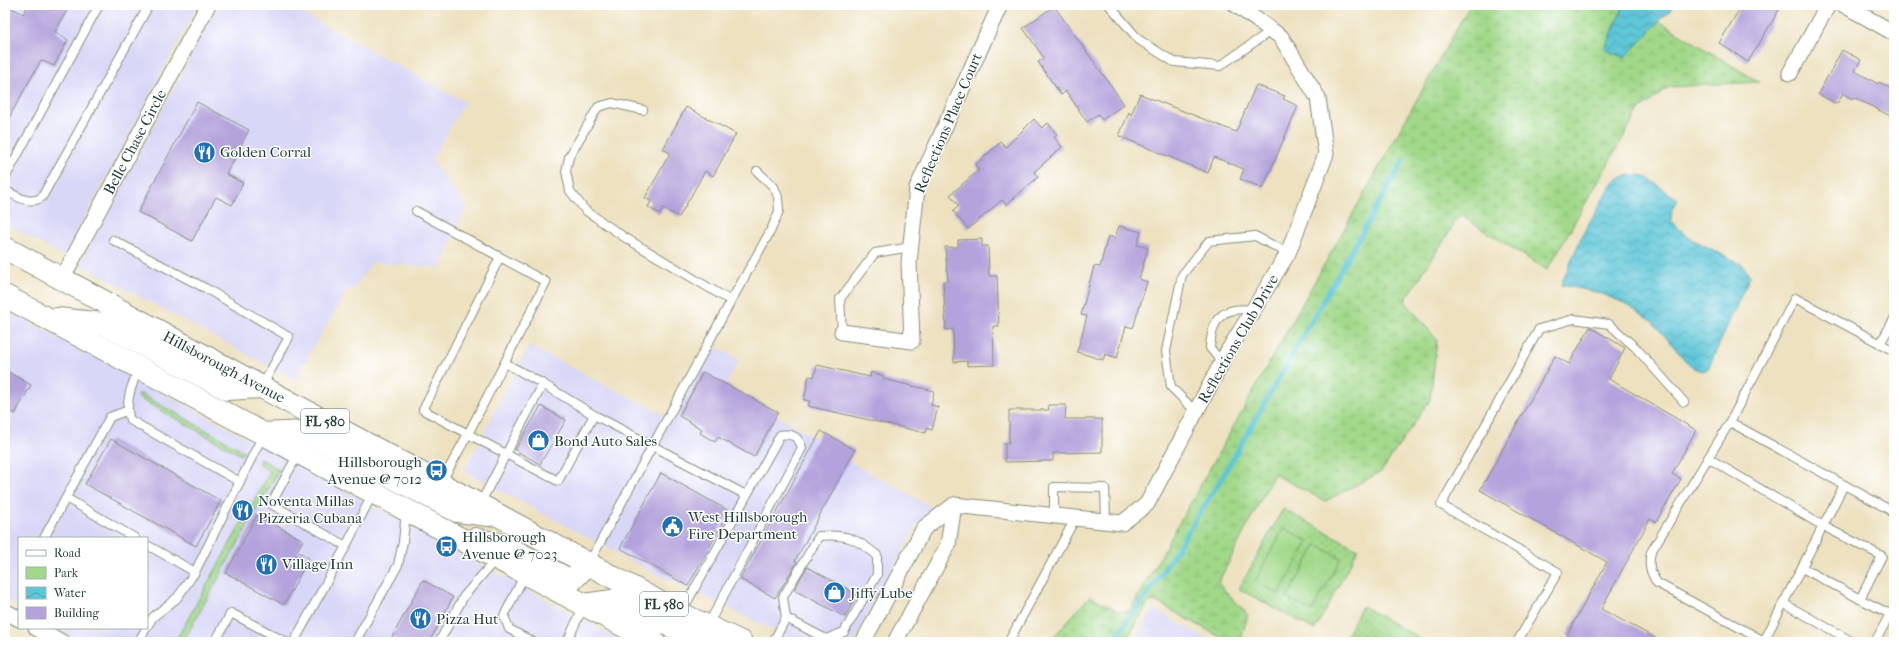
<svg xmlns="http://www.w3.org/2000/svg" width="1899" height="647" font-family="'IM FELL French Canon',serif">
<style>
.built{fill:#d9d7f7}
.green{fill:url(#green-dots);stroke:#608a5e}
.wetland{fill:url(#wetland-marsh);stroke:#608a5e}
.pitch{fill:#a1d889;stroke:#608a5e}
.water{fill:url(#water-waves);stroke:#3e8286}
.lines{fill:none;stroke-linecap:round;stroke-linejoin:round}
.stream{stroke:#5dc6d8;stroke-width:5}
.building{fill:#b3a2dc}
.service-casing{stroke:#868f7a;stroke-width:10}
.minor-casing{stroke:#868f7a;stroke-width:17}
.primary-casing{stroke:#868f7a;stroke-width:24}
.service{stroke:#fff;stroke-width:8}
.minor{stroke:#fff;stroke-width:15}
.primary{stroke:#fff;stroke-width:22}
.labels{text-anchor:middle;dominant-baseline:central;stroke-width:3;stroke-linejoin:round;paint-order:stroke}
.shield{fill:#fff;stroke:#627771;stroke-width:1}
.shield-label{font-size:14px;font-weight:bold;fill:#1f3d34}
.street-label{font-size:15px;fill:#1f3d34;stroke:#fff}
.poi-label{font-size:15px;fill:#1f3d34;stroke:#fff;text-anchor:start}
</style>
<defs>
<pattern id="green-dots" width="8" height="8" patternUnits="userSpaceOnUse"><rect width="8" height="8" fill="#a1d889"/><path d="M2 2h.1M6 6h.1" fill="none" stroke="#8aba77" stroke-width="1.8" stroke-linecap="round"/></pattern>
<pattern id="wetland-marsh" width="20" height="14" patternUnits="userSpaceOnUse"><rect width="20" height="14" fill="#a1d889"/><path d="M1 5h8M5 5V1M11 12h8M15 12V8" fill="none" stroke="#8aba77"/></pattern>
<pattern id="water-waves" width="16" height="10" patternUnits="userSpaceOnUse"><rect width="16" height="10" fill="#5dc6d8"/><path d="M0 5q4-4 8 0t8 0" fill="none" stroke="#4ca2b0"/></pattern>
</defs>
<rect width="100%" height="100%" fill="#fff"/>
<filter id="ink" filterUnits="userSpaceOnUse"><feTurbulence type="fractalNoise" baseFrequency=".025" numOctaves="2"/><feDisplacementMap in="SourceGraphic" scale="8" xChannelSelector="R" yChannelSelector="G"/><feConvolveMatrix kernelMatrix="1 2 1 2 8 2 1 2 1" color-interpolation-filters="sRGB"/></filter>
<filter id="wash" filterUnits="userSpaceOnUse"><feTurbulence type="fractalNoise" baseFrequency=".012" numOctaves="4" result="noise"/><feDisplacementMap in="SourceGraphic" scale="16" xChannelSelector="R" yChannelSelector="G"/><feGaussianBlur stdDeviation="0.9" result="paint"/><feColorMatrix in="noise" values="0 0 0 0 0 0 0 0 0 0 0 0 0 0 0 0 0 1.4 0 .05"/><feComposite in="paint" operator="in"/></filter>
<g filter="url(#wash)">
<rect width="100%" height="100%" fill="#ede1c0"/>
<g class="built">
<path d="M5,5H198L64,256L5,224Z"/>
<path d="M218,5H287L465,102L431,160L466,207L440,268L373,262L352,291L349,287L294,380L80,264Z"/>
<path d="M5,308L35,324V326L41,327L254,442V444H259L624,642H82L69,635L57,628H147V538H19V607L5,599Z"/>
<path d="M709,343L739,360L727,382L728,387L731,391L849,456L852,463L935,509L917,524L854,642H798L646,569L464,471L529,346L672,419Z"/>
<path d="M1153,609L1212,642H1133Z"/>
</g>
<g class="green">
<path d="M139,393L244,451L241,455L137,397Z"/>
<path d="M260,458L279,470L183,642H175L270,472L259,464Z"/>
<path d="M1283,509L1358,549L1315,630L1239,589Z"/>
<path d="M1362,606L1426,642H1343Z"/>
</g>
<path class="wetland" d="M1470,5H1624L1605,49L1624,58L1659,21L1759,82L1669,87L1639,110L1547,270L1460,215L1405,301L1437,340L1430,400L1381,472L1325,501L1274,474L1218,583L1248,615L1240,642H1229L1155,601L1150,602L1147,605L1125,642H1049L1090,596L1120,612H1127L1131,609Z"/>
<g class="pitch">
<path d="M1284,528L1308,541L1279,594L1255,581Z"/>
<path d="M1316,545L1341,558L1312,611L1287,598Z"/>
</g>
<g class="water">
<path d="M1624,5H1675L1624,58L1605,49Z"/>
<path d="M1630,175L1645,176L1677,199L1672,209L1671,221L1688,237L1743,265L1750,276L1708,369L1702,371L1690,366L1652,321L1622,302L1596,292L1561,285L1582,235L1610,187L1619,178Z"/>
</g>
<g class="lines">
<path class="stream" d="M1112,642L1159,578L1220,481L1403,161"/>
</g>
<g id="blocks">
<g class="building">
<path d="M28,5H70L55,32L68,40L54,66L41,60L5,125V16L10,7L23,14Z"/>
<path d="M1742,5H1782L1748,62L1719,43Z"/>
<path d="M1054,6L1124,104L1102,120L1098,114L1087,122L1066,91L1061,95L1038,62L1044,58L1023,28Z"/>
<path d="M1842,50L1861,60L1855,71L1878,84L1879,82L1894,90V118L1853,97L1852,99L1843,93L1837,104L1818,94Z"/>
<path d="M1256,85L1285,96L1283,99L1298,106L1263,188L1240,179L1244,169L1214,157L1208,173L1119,136L1129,112L1131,115L1140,94L1236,132Z"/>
<path d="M197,102L249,130L226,174L243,183L232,205L216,197L192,241L138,212Z"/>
<path d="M686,107L736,134L713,176L705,171L679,217L663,208L660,214L648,207L651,201L645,198L670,153L663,149Z"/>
<path d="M1034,119L1042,128L1048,123L1057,135L1054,137L1062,147L1034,172L1038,177L1006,205L1002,200L968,229L953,211L959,206L950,195L979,170L975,165L1001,142L1006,147Z"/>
<path d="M1119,226L1141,232L1137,245L1148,248L1139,279L1147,282L1133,328L1126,326L1117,358L1105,354L1103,360L1077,352L1087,316L1081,315L1094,266L1100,267L1108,236L1115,238Z"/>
<path d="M982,239V246H988L989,276H997L999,326H993L994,365L967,366V361L954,362L953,329L946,330L943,281H948L945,247H958V240Z"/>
<path d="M1590,327L1625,348L1609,379L1696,430L1672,474L1681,479L1656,522L1650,519L1601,609L1663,642H1579L1567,635L1607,562L1480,490L1555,356L1569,364Z"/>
<path d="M817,365L870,377L871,372L884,376L883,379L934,391L931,405L938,407L932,430L927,428L926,433L808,406L810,401L804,400L809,376L814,377Z"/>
<path d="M5,370L31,385L15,414L5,409Z"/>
<path d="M703,372L778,412L754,457L718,437L715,442L700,433L702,429L679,416Z"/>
<path d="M1048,405H1066L1065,419H1102V452L1053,453V461L1005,462V443H1009V410H1049Z"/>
<path d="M541,406L566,420L540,464L515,450Z"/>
<path d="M821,431L855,450L795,561L797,562L775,598L740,579Z"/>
<path d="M111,439L221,501L196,546L85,484Z"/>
<path d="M661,473L729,511L688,586L620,548Z"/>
<path d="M257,515L303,540L297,551L309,558L284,605L226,573Z"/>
<path d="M807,567L857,594L845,617L794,590Z"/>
<path d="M423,580L453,597L429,642H402L392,637Z"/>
</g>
</g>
</g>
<g filter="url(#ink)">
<use href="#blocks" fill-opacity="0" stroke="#868f7a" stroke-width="1"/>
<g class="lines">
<defs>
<g id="service">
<path d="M1109,5L1139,40L1174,62L1220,66L1272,30"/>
<path d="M643,110L612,103L598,107L569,157L566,171L570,191L585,210L624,237L731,301L771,230L779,211L778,197L774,187L757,171"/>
<path d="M5,178L99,5"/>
<path d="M5,190C16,196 30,206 42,197L149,5"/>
<path d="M416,211L500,257"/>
<path d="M113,240L205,288L289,337L262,386"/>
<path d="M842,332L840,299L875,253L911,247"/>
<path d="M1880,344L1894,319"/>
<path d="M1894,351L1795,298L1730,422L1890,510L1894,515"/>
<path d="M1222,362L1210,348C1212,318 1222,306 1253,310"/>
<path d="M505,363L543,384"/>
<path d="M139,368C132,385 124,402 130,420L240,482"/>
<path d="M1196,412L1171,387L1166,351L1182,275L1209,241L1255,236L1288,253"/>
<path d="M1730,422L1651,552C1648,565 1650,572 1657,583L1764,641L1844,485"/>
<path d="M1708,458L1823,526L1882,556L1860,599L1890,614L1875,642"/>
<path d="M441,483L468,434L423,410L500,257L546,282L468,434L506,454L543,384L594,415"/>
<path d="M66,498L135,538"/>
<path d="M480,504L506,454L558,481L594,415L746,495"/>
<path d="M1054,516V487L1105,488L1106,521"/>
<path d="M44,538L110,417L126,411"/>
<path d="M147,545L195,572"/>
<path d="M346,546L373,493"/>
<path d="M589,563L731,301"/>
<path d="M1802,568L1860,599"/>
<path d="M525,574L504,616L509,629L533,642"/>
<path d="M1783,603L1853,642"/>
<path d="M681,613L777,441L780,435C792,433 799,437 802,448L708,625"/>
<path d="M147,627L153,617L177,598L195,572L263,435"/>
<path d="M1009,641L1075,519"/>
<path d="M139,642L146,628"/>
<path d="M215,642L231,613L286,642"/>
<path d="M294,642L346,546L271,504L298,454"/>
<path d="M355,642L398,565L403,542L406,511"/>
<path d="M439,642L464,596L496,559"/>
<path d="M567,642L583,607"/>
<path d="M773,642L786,618L783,597L819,536C847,534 855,538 877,555V575L844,632L826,639L786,618"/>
<path d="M1517,642L1558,572L1441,505L1539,329L1574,319L1609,324L1636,348L1684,402"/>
</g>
<g id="minor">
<path d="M1844,5L1894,33"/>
<path d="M1790,73L1828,5"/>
<path d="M62,279L208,5"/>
<path d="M842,332L912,341L909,262L917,188L1000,5"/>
<path d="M5,611L19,619"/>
<path d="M36,628L62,642"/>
<path d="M863,642L924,528L954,505L1122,523L1147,504L1228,351L1288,253L1326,154L1318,98L1281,37L1236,5"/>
<path d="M895,642L948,545L954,505"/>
</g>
<g id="primary">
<path d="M5,248L679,613L741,642"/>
<path d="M5,296L654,642"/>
<path d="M57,319L104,324L227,389L262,387"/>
<path d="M263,434L306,432L457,511L489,515"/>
<path d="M475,539L505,546L571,581L589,563"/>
<path d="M584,605L619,600L670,626L702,634"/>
</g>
</defs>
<use href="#service" class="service-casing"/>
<use href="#minor" class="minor-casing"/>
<use href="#primary" class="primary-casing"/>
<use href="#service" class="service"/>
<use href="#minor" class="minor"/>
<use href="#primary" class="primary"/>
</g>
</g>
<defs>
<symbol id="restaurant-disc" viewBox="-11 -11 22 22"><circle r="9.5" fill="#1f6fb2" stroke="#fff"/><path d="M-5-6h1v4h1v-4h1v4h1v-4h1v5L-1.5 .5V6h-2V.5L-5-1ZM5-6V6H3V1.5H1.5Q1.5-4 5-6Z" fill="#fff"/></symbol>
<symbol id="shop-disc" viewBox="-11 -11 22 22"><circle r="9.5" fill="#1f6fb2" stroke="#fff"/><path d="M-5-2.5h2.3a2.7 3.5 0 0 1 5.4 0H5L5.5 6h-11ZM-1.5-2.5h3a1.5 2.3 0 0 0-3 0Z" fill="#fff"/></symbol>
<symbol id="bus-disc" viewBox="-11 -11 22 22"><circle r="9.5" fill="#1f6fb2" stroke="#fff"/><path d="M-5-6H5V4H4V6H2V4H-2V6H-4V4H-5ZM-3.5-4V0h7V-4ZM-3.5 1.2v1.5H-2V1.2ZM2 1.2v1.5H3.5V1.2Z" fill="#fff"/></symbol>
<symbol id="civic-disc" viewBox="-11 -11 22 22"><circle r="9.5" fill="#1f6fb2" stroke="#fff"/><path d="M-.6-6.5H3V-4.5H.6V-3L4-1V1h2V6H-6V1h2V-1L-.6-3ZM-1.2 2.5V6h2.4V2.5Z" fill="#fff"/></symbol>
</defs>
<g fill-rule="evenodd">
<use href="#restaurant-disc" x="192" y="140" width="25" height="25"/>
<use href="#shop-disc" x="526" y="428" width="25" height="25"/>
<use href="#bus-disc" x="424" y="458" width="25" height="25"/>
<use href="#restaurant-disc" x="230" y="498" width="25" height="25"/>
<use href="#civic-disc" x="660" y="514" width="25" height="25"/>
<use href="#bus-disc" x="434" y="534" width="25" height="25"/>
<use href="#restaurant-disc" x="254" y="552" width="25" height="25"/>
<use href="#shop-disc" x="822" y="580" width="25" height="25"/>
<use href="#restaurant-disc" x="408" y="606" width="25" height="25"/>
</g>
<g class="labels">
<g class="shield">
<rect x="301" y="409" width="48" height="24" rx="3"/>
<rect x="640" y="592" width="48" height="24" rx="3"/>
</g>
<g class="shield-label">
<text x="325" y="421">FL 580</text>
<text x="664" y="604">FL 580</text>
</g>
<g class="street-label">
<text transform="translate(948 123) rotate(-67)">Reflections Place Court</text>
<text transform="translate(135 142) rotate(-62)">Belle Chase Circle</text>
<text transform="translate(1238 339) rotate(-60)">Reflections Club Drive</text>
<text transform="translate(224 367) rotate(28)">Hillsborough Avenue</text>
</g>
<g class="poi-label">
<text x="220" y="152">Golden Corral</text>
<text x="554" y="441">Bond Auto Sales</text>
<text x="422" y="462" text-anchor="end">Hillsborough<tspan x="422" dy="17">Avenue @ 7012</tspan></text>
<text x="258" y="501">Noventa Millas<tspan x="258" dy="17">Pizzeria Cubana</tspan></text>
<text x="688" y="517">West Hillsborough<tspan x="688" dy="17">Fire Department</tspan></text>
<text x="462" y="537">Hillsborough<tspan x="462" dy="17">Avenue @ 7023</tspan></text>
<text x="282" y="564">Village Inn</text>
<text x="850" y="593">Jiffy Lube</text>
<text x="436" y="619">Pizza Hut</text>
</g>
</g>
<rect width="1899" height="647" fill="none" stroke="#fff" stroke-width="20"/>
<rect x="18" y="537" width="130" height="92" fill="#ffffff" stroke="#a5b1ae"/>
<rect x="26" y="550" width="20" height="6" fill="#ffffff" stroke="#a5b1ae"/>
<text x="54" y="557" font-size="12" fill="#1f3d34">Road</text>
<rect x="26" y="567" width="20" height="12" fill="#a1d889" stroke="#a5b1ae"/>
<text x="54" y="577" font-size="12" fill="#1f3d34">Park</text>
<rect x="26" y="587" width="20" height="12" fill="url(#water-waves)" stroke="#a5b1ae"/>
<text x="54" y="597" font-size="12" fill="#1f3d34">Water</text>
<rect x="26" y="607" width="20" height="12" fill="#b3a2dc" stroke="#a5b1ae"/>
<text x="54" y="617" font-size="12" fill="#1f3d34">Building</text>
</svg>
